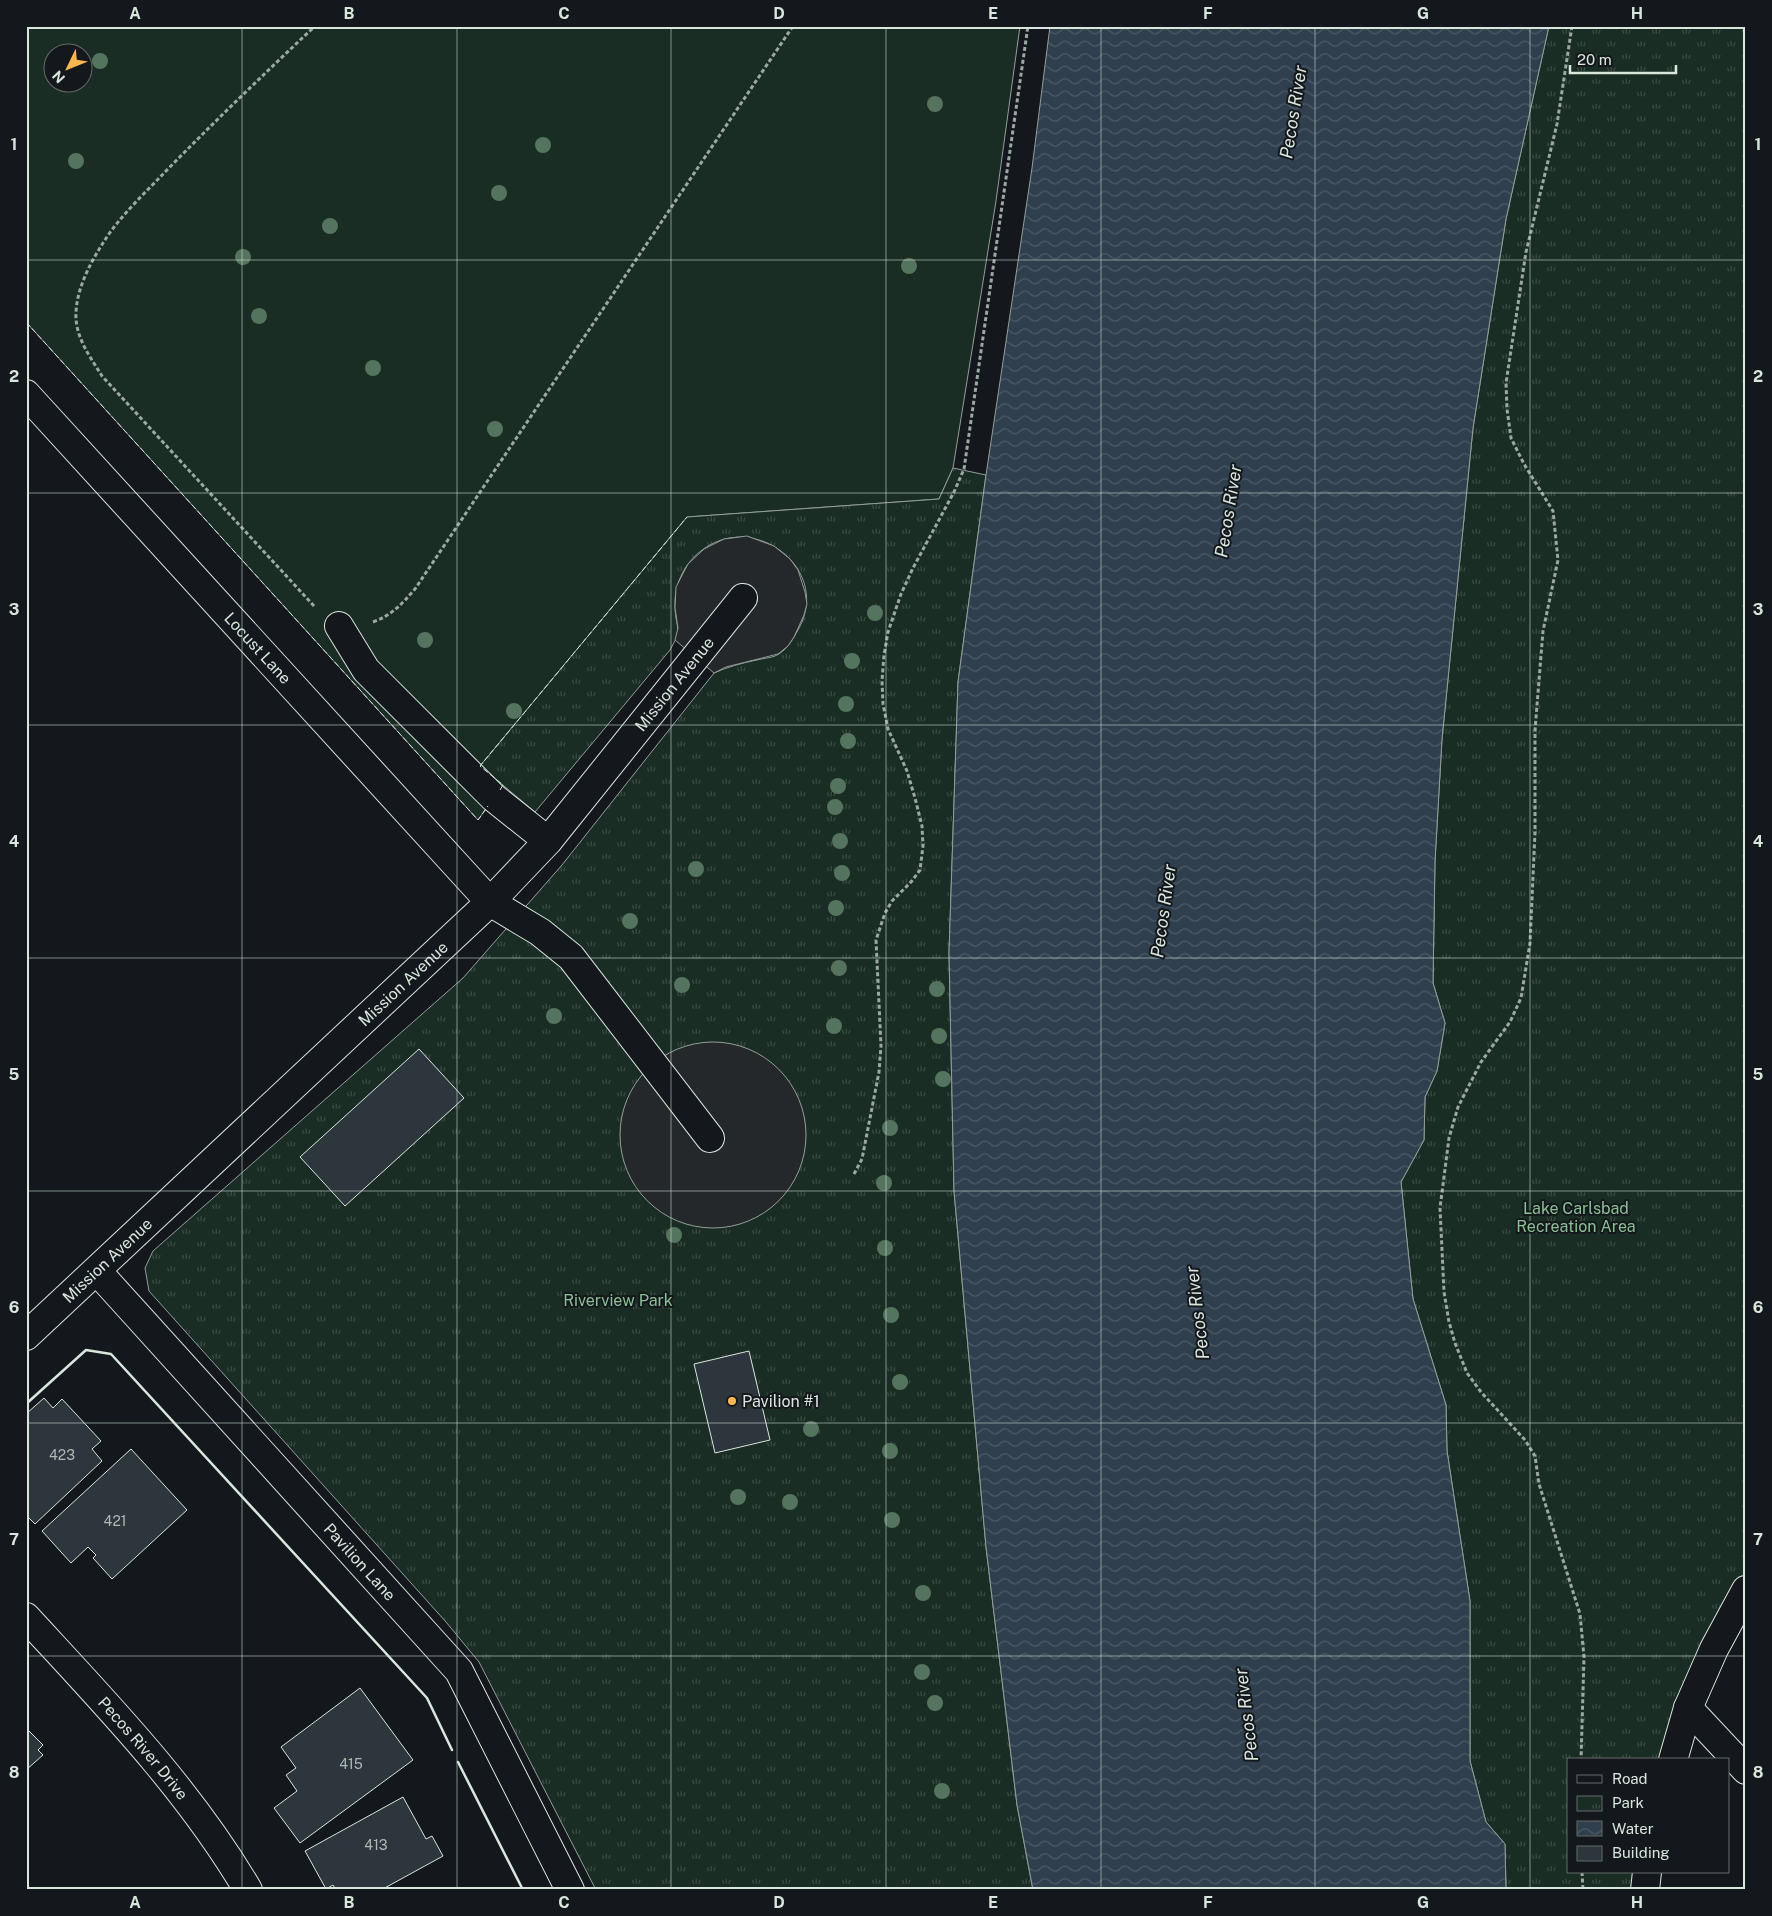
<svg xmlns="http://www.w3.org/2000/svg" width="1772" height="1916" font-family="'Public Sans',sans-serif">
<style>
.green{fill:#1a2d24;stroke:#939e99;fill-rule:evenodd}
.park{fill:url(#park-tufts);stroke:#939e99}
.parking{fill:#24282b;stroke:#939e99}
.water{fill:url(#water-waves);stroke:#939e99}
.building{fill:#2c363c;stroke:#d8e6dc}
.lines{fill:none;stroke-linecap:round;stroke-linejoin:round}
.minor-casing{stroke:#d8e6dc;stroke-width:30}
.path{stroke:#9da8a2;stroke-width:3;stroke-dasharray:4 2.5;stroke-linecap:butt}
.minor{stroke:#14181c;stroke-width:28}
.fence{stroke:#d8e6dc;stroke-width:1;stroke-dasharray:6 2.5;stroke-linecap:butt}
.wall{stroke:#d8e6dc;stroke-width:2.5}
.tree{fill:#55745f}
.grid{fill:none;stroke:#d8e6dc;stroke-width:1;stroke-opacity:0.55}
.poi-dot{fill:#ffb74d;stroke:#14181c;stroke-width:2}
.labels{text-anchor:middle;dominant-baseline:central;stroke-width:4;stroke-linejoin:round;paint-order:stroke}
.number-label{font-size:14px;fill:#adbab4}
.street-label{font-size:16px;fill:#d8e6dc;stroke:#14181c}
.park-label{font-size:16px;fill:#8ac095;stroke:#14181c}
.poi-label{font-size:16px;fill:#d8e6dc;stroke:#14181c;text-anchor:start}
.water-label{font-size:18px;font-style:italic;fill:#d8e6dc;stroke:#14181c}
.neatline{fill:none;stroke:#d8e6dc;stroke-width:2}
.grid-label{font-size:16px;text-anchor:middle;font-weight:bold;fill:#d8e6dc}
</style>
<defs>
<pattern id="park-tufts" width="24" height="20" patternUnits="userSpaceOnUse" patternTransform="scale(1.25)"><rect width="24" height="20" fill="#1a2d24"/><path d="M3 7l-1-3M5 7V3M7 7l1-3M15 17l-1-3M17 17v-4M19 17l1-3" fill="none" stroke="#3b4b43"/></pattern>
<pattern id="water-waves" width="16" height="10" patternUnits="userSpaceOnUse" patternTransform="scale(1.25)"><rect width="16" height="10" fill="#2f3f4d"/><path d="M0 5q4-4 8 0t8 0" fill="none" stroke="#4c5b66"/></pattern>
</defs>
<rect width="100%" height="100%" fill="#14181c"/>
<path class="green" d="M26,26H1020L996,201L953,468L939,499L687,517L480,766L503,785L478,820L26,322ZM52,52H82V82H52Z"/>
<g class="park">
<path d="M1549,26H1746V1590L1673,1760H1568V1872H1647L1645,1890H1506L1505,1844L1486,1822L1470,1761V1601L1447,1451L1446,1405L1413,1299L1401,1182L1424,1140L1425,1097L1437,1071L1445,1023L1433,983L1435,861L1442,739L1473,428L1506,219Z"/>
<path d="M953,468L986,475L958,682L949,953L954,1191L986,1547L1017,1805L1033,1890H596L479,1662L446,1622L149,1291L145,1268L153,1251L463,978L562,865L714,673C727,667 742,663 757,660C764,658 773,658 779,654C788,648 793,639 798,630C836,564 739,499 688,564C676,581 673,598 676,618C677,624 679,631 677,637C675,641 672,646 670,650L535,812L480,766L687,517L939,499Z"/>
</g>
<g class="parking">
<path d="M747,536L774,546L790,559L798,570L805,592L807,604L804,615L794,637L788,646L778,654L726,667L714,673L675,640L678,628L675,608L676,587L688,564L704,549L724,539Z"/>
<circle cx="713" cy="1135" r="93"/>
</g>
<path class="water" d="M1050,26H1549L1506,219L1473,428L1442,739L1435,861L1433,983L1445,1023L1437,1071L1425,1097L1424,1140L1401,1182L1413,1299L1446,1405L1447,1451L1470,1601V1761L1486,1822L1505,1844L1506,1890H1033L1017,1805L986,1547L954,1191L949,953L958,682L986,475L1032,168Z"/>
<g class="building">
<path d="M419,1049L464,1098L345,1206L300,1157Z"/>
<path d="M749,1351L770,1440L715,1453L694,1364Z"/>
<path d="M44,1398L53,1408L62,1399L101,1441L92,1449L102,1461L35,1524L26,1515V1414Z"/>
<path d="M131,1449L187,1510L112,1579L93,1558L96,1555L88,1547L71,1563L42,1531Z"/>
<path d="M360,1688L413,1760L300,1843L274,1808L297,1791L286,1775L296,1768L281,1747Z"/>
<path d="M26,1728L43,1745L38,1750L43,1755L26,1770Z"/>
<path d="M403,1797L426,1839L432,1836L443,1856L381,1890H336L333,1885L326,1889L305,1851Z"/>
</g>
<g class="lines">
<defs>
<g id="minor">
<path id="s1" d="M26,394L490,902L540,932L571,957L710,1138"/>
<path d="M339,626L366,670L494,798L548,841"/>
<path id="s2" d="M97,1271L459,1671L570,1890"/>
<path id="s3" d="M26,1336L490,902L548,841L743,598"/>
<path id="s4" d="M26,1617C105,1703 188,1788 248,1890"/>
<path d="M1688,1708L1746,1770"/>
<path d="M1673,1760L1688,1708L1714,1649L1746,1590"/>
<path d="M1645,1890L1647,1872"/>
</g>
</defs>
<use href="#minor" class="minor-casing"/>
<g class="path">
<path d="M1572,26L1557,124L1526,252L1506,383L1507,409L1511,438L1524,464L1553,511L1558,560L1543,631L1535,730V832L1530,943L1521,998L1510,1022L1481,1062L1458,1107L1449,1138L1440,1208L1444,1292L1449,1322L1455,1343L1467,1373L1481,1392L1525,1440L1535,1456L1539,1484L1580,1614L1584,1657L1581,1760"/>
<path d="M314,606L102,376C91,358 77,340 76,318C75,292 89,265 103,243C119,217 144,194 165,172C214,122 264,74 315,26"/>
<path d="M373,622C392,615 402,604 415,589L793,26"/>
<path d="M854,1174L862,1159L879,1072L881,1046L876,940L885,913L892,901L911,882L920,870L923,846L922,826L915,798L907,771L888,729L883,704L882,681L884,655L888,632L901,594L913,568L954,492L964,469L1028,26"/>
<path d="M1582,1872L1583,1890"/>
</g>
<use href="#minor" class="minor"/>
<g class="fence">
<path d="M26,322L478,820L488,806"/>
<path d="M500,790L503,785L480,766L687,517"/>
</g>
<g class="wall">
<path d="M26,1404L86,1350L111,1354L427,1698L452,1750"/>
<path d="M458,1762L523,1890"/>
</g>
</g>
<g class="tree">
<circle cx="100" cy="61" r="8"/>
<circle cx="935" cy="104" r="8"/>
<circle cx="543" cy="145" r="8"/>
<circle cx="76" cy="161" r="8"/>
<circle cx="499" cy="193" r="8"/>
<circle cx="330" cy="226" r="8"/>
<circle cx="243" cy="257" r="8"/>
<circle cx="909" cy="266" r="8"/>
<circle cx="259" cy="316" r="8"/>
<circle cx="373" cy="368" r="8"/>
<circle cx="495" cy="429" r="8"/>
<circle cx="875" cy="613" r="8"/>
<circle cx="425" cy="640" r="8"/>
<circle cx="852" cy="661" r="8"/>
<circle cx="846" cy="704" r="8"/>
<circle cx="514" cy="711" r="8"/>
<circle cx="848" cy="741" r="8"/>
<circle cx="838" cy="786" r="8"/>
<circle cx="835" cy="807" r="8"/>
<circle cx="840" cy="841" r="8"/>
<circle cx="696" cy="869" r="8"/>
<circle cx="842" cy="873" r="8"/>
<circle cx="836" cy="908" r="8"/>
<circle cx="630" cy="921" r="8"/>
<circle cx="839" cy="968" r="8"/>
<circle cx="682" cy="985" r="8"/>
<circle cx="937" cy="989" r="8"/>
<circle cx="554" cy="1016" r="8"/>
<circle cx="834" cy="1026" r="8"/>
<circle cx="939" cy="1036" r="8"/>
<circle cx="943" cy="1079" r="8"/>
<circle cx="890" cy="1128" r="8"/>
<circle cx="884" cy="1183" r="8"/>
<circle cx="674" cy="1235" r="8"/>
<circle cx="885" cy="1248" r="8"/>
<circle cx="891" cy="1315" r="8"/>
<circle cx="900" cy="1382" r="8"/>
<circle cx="811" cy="1429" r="8"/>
<circle cx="890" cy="1451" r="8"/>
<circle cx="738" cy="1497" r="8"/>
<circle cx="790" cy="1502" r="8"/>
<circle cx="892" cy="1520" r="8"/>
<circle cx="923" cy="1593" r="8"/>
<circle cx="922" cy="1672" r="8"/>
<circle cx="935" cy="1703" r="8"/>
<circle cx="942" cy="1791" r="8"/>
</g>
<path class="grid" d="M242,26V1890M457,26V1890M671,26V1890M886,26V1890M1101,26V1890M1315,26V1890M1530,26V1890M26,260H1746M26,493H1746M26,725H1746M26,958H1746M26,1191H1746M26,1423H1746M26,1656H1746"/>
<circle class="poi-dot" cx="732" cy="1401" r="5"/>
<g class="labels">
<g class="number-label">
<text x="62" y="1455">423</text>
<text x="115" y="1521">421</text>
<text x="351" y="1764">415</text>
<text x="376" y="1845">413</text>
</g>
<g class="street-label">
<text stroke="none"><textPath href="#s1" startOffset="344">Locust Lane</textPath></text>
<text stroke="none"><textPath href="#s3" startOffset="921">Mission Avenue</textPath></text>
<text stroke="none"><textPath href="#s3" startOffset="516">Mission Avenue</textPath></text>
<text stroke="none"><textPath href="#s3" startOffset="111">Mission Avenue</textPath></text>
<text stroke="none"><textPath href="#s2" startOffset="392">Pavilion Lane</textPath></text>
<text stroke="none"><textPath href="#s4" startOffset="176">Pecos River Drive</textPath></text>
</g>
<g class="park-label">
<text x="1576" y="1208">Lake Carlsbad<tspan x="1576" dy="18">Recreation Area</tspan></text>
<text x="618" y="1300">Riverview Park</text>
</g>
<g class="poi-label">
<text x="742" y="1401">Pavilion #1</text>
</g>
<g class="water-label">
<text transform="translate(1293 112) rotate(-81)">Pecos River</text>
<text transform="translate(1228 511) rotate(-81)">Pecos River</text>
<text transform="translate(1163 911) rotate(-82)">Pecos River</text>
<text transform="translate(1197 1313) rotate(-97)">Pecos River</text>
<text transform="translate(1246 1715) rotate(-97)">Pecos River</text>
</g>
</g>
<rect width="1772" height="1916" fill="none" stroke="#14181c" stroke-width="55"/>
<rect x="1567" y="1758" width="162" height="115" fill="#14181c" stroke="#626a69"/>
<rect x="1577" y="1775" width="25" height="8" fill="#14181c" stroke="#626a69"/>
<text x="1612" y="1784" font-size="15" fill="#d8e6dc">Road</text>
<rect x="1577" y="1796" width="25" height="15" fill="url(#park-tufts)" stroke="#626a69"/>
<text x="1612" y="1808" font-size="15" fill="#d8e6dc">Park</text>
<rect x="1577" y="1821" width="25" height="15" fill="url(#water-waves)" stroke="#626a69"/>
<text x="1612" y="1834" font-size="15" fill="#d8e6dc">Water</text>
<rect x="1577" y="1846" width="25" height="15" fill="#2c363c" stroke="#626a69"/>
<text x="1612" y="1858" font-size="15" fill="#d8e6dc">Building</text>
<g transform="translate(68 68) rotate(227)"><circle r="24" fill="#14181c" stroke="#626a69"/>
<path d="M0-4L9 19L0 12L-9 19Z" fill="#ffb74d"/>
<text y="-8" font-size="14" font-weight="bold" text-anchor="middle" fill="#d8e6dc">N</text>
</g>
<path d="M1570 65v8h106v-8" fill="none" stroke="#d8e6dc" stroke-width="2.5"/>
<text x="1577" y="65" font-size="15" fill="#d8e6dc" stroke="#14181c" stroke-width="4" paint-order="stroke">20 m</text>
<rect x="28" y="28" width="1716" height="1860" class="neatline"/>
<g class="grid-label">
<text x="135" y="19">A</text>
<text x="349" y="19">B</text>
<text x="564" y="19">C</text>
<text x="779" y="19">D</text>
<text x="993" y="19">E</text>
<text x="1208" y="19">F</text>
<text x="1423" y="19">G</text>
<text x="1637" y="19">H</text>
<text x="14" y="150">1</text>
<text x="1758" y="150">1</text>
<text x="14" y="382">2</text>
<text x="1758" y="382">2</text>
<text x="14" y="615">3</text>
<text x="1758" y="615">3</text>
<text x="14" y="847">4</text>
<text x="1758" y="847">4</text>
<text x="14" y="1080">5</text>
<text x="1758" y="1080">5</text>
<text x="14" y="1313">6</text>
<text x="1758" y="1313">6</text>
<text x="14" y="1545">7</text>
<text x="1758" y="1545">7</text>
<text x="14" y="1778">8</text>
<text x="1758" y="1778">8</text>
<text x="135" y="1908">A</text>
<text x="349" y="1908">B</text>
<text x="564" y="1908">C</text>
<text x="779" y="1908">D</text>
<text x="993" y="1908">E</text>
<text x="1208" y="1908">F</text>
<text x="1423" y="1908">G</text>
<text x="1637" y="1908">H</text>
</g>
</svg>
